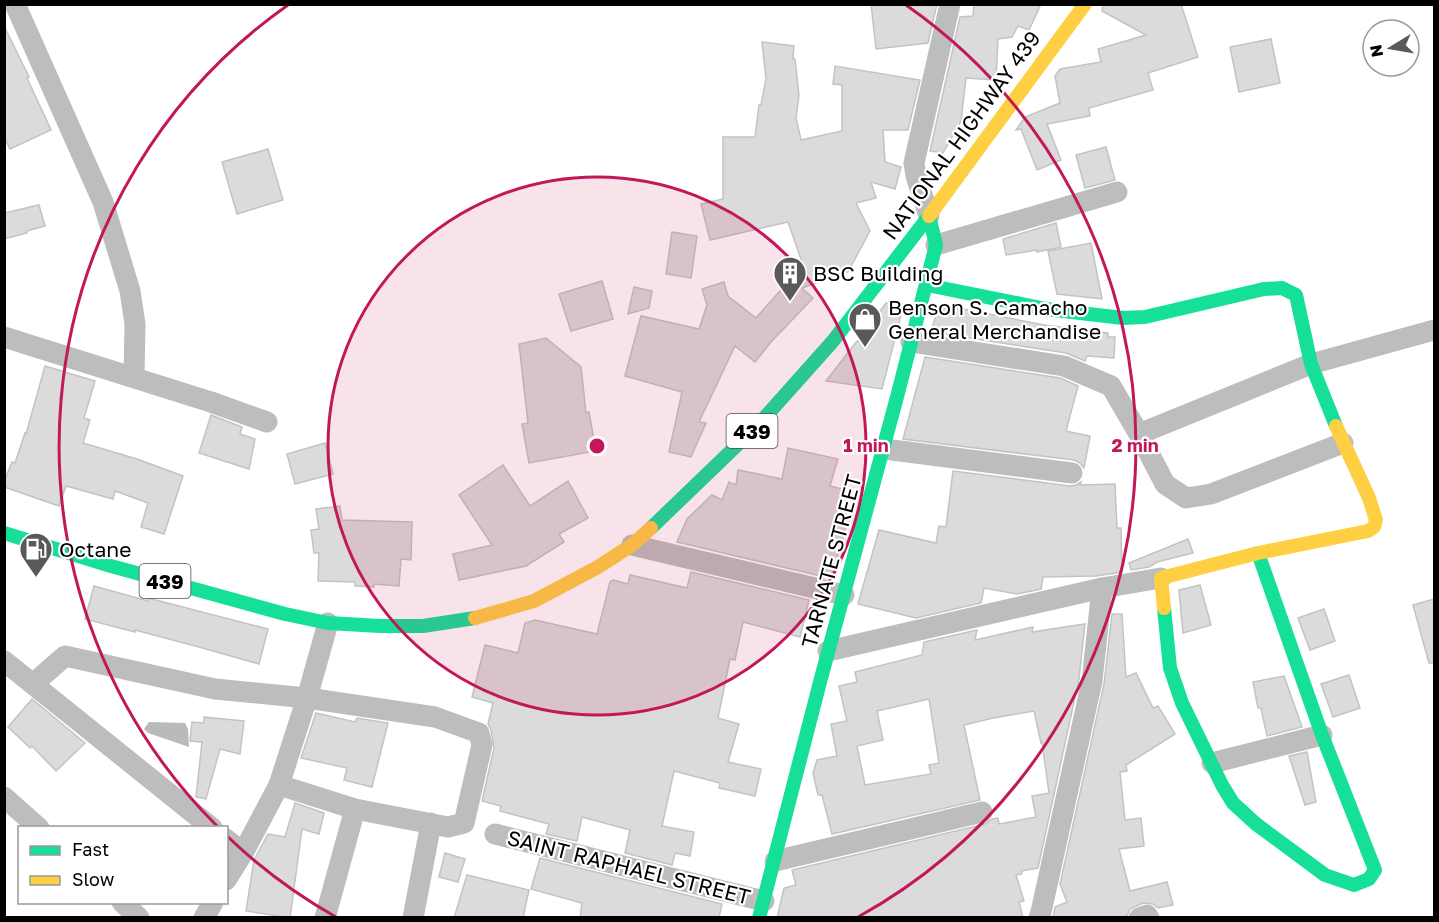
<svg xmlns="http://www.w3.org/2000/svg" width="1439" height="922" font-family="'Golos Text',sans-serif">
<style>
.water{fill:#bababa}
.building{fill:#dbdbdb;stroke:#c3c3c3;stroke-width:1.5;fill-rule:evenodd}
.lines{fill:none;stroke-linecap:round;stroke-linejoin:round}
.street{stroke:#bdbdbd;stroke-width:21}
.fast{stroke:#16e098;stroke-width:14}
.slow{stroke:#ffcf43;stroke-width:14}
.ring{fill:none;stroke:#c2185b;stroke-width:3}
.labels{text-anchor:middle;dominant-baseline:central;stroke-width:4.5;stroke-linejoin:round;paint-order:stroke}
.shield{fill:#fff;stroke:#4c4c4c;stroke-width:1.5}
.shield-label{font-size:20px;font-weight:bold;fill:#000}
.street-label{font-size:21px;fill:#000;stroke:#fff}
.poi-label{font-size:21px;fill:#000;stroke:#fff;text-anchor:start}
.centre{fill:#c2185b;stroke:#fff;stroke-width:3}
.ring-label{font-size:18px;text-anchor:middle;font-weight:bold;fill:#c2185b;stroke:#fff;stroke-width:4.5;stroke-linejoin:round;paint-order:stroke}
</style>
<rect width="100%" height="100%" fill="#fff"/>
<path class="water" d="M149,722L185,723L188,729L189,747L148,733L144,729Z"/>
<g class="building">
<path d="M871,4H937L928,43L876,49Z"/>
<path d="M974,4H1041L1029,30L1018,26L1012,37L998,39L996,80L966,78L961,121L943,153L930,151L960,17L973,16Z"/>
<path d="M1103,4H1181L1198,57L1148,73L1153,90L1089,108L1090,116L1047,124L1061,160L1037,170L1021,129L1016,130L1025,117L1060,103L1055,76L1060,69L1101,62L1098,49L1146,35L1102,11Z"/>
<path d="M4,26L29,77L27,78L51,130L10,149L4,137Z"/>
<path d="M1271,39L1280,83L1239,92L1230,47Z"/>
<path d="M762,42L794,46L793,59H795L799,95L796,118L801,140L842,131V85L833,84L835,66L920,80L908,130H883L885,162L901,167L895,189L871,182L876,198L856,203L870,231L848,272L802,288L813,298L771,342L755,362L735,346L699,422L706,423L691,457L669,452L682,392L625,376L641,316L699,329L707,305L702,289L724,282L728,296L756,318L803,265L788,222L710,240L701,204L723,199V137H755L759,105H761L766,79Z"/>
<path d="M1106,147L1115,180L1085,188L1076,155Z"/>
<path d="M268,149L283,200L237,214L222,162Z"/>
<path d="M39,205L45,226L27,231V233L4,239V213Z"/>
<path d="M1056,223L1061,247L1037,252V250L1006,255L1003,239Z"/>
<path d="M672,232L697,236L691,278L666,274Z"/>
<path d="M1091,243L1102,299L1057,294L1048,251Z"/>
<path d="M602,281L613,319L571,331L559,294Z"/>
<path d="M634,287L652,291L649,308L628,314Z"/>
<path d="M886,303L903,307L882,389L826,381L857,341L863,342L867,328Z"/>
<path d="M938,307L953,310V307L1044,325L1108,333V337H1115L1114,358L1087,356L1085,361L1066,353L931,332Z"/>
<path d="M546,338L581,367L586,413L589,412L596,451L529,463L522,424L528,423L519,344Z"/>
<path d="M925,357L1060,378L1078,386L1066,431L1090,436L1084,468L1080,463L1074,460L903,439Z"/>
<path d="M45,366L95,381L84,418L90,420L83,443L137,459L183,476L164,534L141,527L148,503L115,491L113,499L66,486L59,506L4,487V482L12,462L15,463L25,433L26,434Z"/>
<path d="M211,415L242,427L240,434L255,439L249,469L199,453Z"/>
<path d="M325,443L333,474L295,484L287,454Z"/>
<path d="M788,448L838,459L830,486L850,491L844,521L847,522L834,569L829,578L677,542L687,519L712,495L722,500L729,482L736,485L738,470L782,479Z"/>
<path d="M503,465L530,506L568,481L588,518L559,534L564,542L526,566L459,580L453,554L492,545L459,495Z"/>
<path d="M953,471L1070,486L1076,485L1081,482L1080,485L1115,484L1117,528H1121L1122,572L1096,576L1043,577L1041,589L1017,594L984,588L981,603L916,618L858,604L879,530L936,543L939,526L946,527Z"/>
<path d="M340,506L342,520L412,522L411,560L401,559L399,586L374,584V587L355,586V582L318,581L319,553H314L311,530L319,529L316,509Z"/>
<path d="M1188,539L1193,553L1157,562L1149,567L1131,570L1129,563Z"/>
<path d="M691,572L809,600L800,637L743,622L735,660L730,659L718,718L739,724L728,762L761,769L755,796L719,788L720,783L674,771L662,826L694,832L690,856L675,853L672,865L625,853L630,830L582,817L577,841L546,834L549,824L500,811L501,806L482,801L494,748L491,730L488,724L493,703L472,697L485,645L518,653L525,623L535,620L597,634L610,582L613,580L628,584L630,575L687,588Z"/>
<path d="M1200,585L1211,625L1183,633L1179,590Z"/>
<path d="M94,586L148,601V598L268,629L259,664L199,647L135,630V632L85,619Z"/>
<path d="M1434,599V663H1429L1413,605Z"/>
<path d="M1324,609L1335,641L1310,650L1298,618Z"/>
<path d="M1112,614H1122L1126,677L1136,673L1153,708L1158,706L1175,734L1126,765L1127,771L1120,772L1125,820L1141,818L1144,846L1119,849L1130,891L1167,882L1173,905L1158,908L1153,904L1143,903L1130,909L1127,916L1119,918H1053L1055,907L1067,902L1060,884L1104,684Z"/>
<path d="M1085,624L1079,679L1038,868L1021,871L1022,874L1016,875L1024,901L1019,902L1023,918H777L784,888L796,885L792,870L985,824L992,819L998,818L999,824L1036,817L1032,796L1049,793L1042,742L1041,743L1034,711L993,718L964,725L980,800L832,834L822,795H818L813,773L817,760L837,756L831,724L847,721L839,686L857,682L855,672L922,655L924,642L977,630L975,640L1033,627L1032,632ZM929,699L939,763L929,765L931,774L865,785L857,746L883,740L877,711Z"/>
<path d="M1349,675L1360,708L1333,717L1321,684Z"/>
<path d="M1284,676L1302,727L1267,736L1261,708H1258L1253,682Z"/>
<path d="M32,699L85,743L56,771L32,746L30,748L8,727Z"/>
<path d="M316,713L355,722L357,718L388,723L372,787L344,780L347,768L301,758Z"/>
<path d="M204,717L244,721L240,754L220,749L206,799L196,797L202,742L190,741L192,722L204,723Z"/>
<path d="M1307,752L1316,802L1305,805L1289,756Z"/>
<path d="M295,803L324,813L319,834L302,829L290,918L246,911L254,860L268,834L285,837Z"/>
<path d="M445,853L465,859L458,882L439,877Z"/>
<path d="M540,858L722,904L719,918H580L582,903L531,889Z"/>
<path d="M467,875L529,890L523,918H454Z"/>
</g>
<g class="lines">
<g class="street">
<path d="M15,4L103,202L130,291L135,324L134,377"/>
<path d="M929,216L916,176L914,163L950,4"/>
<path d="M936,245L1117,192"/>
<path d="M4,337L211,402L267,422"/>
<path d="M911,342L1064,366L1111,386L1139,434L1165,484L1186,498L1211,494L1343,443"/>
<path d="M1139,434L1311,364L1434,330"/>
<path d="M884,449L1072,473"/>
<path d="M632,545L844,595"/>
<path d="M828,651L1102,588L1161,578"/>
<path d="M4,661L212,828"/>
<path d="M33,684L65,656L215,689L307,698L435,717L479,733L482,745L464,823L448,827L355,809L279,785"/>
<path d="M1212,763L1322,735"/>
<path d="M4,797L39,828"/>
<path d="M495,834L764,901"/>
<path d="M226,839L243,853"/>
<path d="M775,861L982,812"/>
<path d="M226,880L243,853L279,785L307,698L328,623"/>
<path d="M122,902L139,918"/>
<path d="M204,918L213,902"/>
<path d="M325,918L355,809"/>
<path d="M413,918L431,823"/>
<path d="M1039,918L1041,912L1092,681L1102,588"/>
<path d="M1139,918L1147,915L1149,918"/>
</g>
<g class="fast">
<path d="M927,285L1046,309L1123,318L1145,317L1264,289L1282,288L1296,295L1311,364L1336,426"/>
<path d="M651,528L758,425L833,341L929,216"/>
<path d="M4,533L111,566L285,614L328,623L380,626H423L475,618"/>
<path d="M1164,608L1170,668L1182,703L1222,785L1233,803L1256,824L1325,875L1354,885L1369,879L1375,870L1322,735L1258,553"/>
<path d="M759,918L820,682L897,397L936,245L929,216"/>
</g>
<g class="slow">
<path d="M929,216L1085,4"/>
<path d="M1164,608L1161,578L1258,553L1368,531L1374,527L1376,520L1369,498L1336,426"/>
<path d="M475,618L534,601L598,567L632,545L651,528"/>
</g>
</g>
<circle cx="597" cy="446" r="269" fill="#c2185b" fill-opacity=".12"/>
<g class="ring">
<circle cx="597" cy="446" r="269"/>
<path d="M336 917A538 538 0 0 1 227 836M217 826A538 538 0 0 1 288 5M906 5A538 538 0 0 1 858 917"/>
</g>
<defs>
<symbol id="building-pin" viewBox="-11 -11 22 30"><path d="M0 17L-7.5 6A9.5 9.5 0 1 1 7.5 6Z" fill="#595959" stroke="#fff"/><path d="M-4-6H4V6H1V3H-1V6H-4ZM-2.5-4.3h1.7v1.8h-1.7ZM.8-4.3h1.7v1.8H.8ZM-2.5-1h1.7V.8h-1.7ZM.8-1h1.7V.8H.8Z" fill="#fff"/></symbol>
<symbol id="shop-pin" viewBox="-11 -11 22 30"><path d="M0 17L-7.5 6A9.5 9.5 0 1 1 7.5 6Z" fill="#595959" stroke="#fff"/><path d="M-5-2.5h2.3a2.7 3.5 0 0 1 5.4 0H5L5.5 6h-11ZM-1.5-2.5h3a1.5 2.3 0 0 0-3 0Z" fill="#fff"/></symbol>
<symbol id="fuel-pin" viewBox="-11 -11 22 30"><path d="M0 17L-7.5 6A9.5 9.5 0 1 1 7.5 6Z" fill="#595959" stroke="#fff"/><path d="M-5.5-6h7V0h2V4h1.3V-2.5L3-4.5l.8-.8L6-3V5H2.5V1h-1V6h-7ZM-4.2-4.7v3.2H.2V-4.7Z" fill="#fff"/></symbol>
</defs>
<g fill-rule="evenodd">
<use href="#building-pin" x="771" y="254" width="38" height="52"/>
<use href="#shop-pin" x="846" y="300" width="38" height="52"/>
<use href="#fuel-pin" x="17" y="530" width="38" height="52"/>
</g>
<g class="labels">
<g class="shield">
<rect x="726.5" y="414" width="51" height="34" rx="4.5"/>
<rect x="139.5" y="564" width="51" height="34" rx="4.5"/>
</g>
<g class="shield-label">
<text x="752" y="431">439</text>
<text x="165" y="581">439</text>
</g>
<g class="street-label">
<text transform="translate(961 135) rotate(-54)">NATIONAL HIGHWAY 439</text>
<text transform="translate(831 561) rotate(-75)">TARNATE STREET</text>
<text transform="translate(629 867) rotate(14)">SAINT RAPHAEL STREET</text>
</g>
<g class="poi-label">
<text x="813" y="273">BSC Building</text>
<text x="888" y="307">Benson S. Camacho<tspan x="888" dy="24">General Merchandise</tspan></text>
<text x="59" y="549">Octane</text>
</g>
</g>
<circle cx="597" cy="446" r="9" class="centre"/>
<g class="ring-label">
<text x="866" y="452">1 min</text>
<text x="1135" y="452">2 min</text>
</g>
<rect width="1439" height="922" fill="none" stroke="#000000" stroke-width="12"/>
<rect x="18" y="826" width="210" height="78" fill="#ffffff" stroke="#999999" stroke-width="1.5"/>
<rect x="30" y="846" width="30" height="9" fill="#16e098" stroke="#999999" stroke-width="1.5"/>
<text x="72" y="856" font-size="18" fill="#000000">Fast</text>
<rect x="30" y="876" width="30" height="9" fill="#ffcf43" stroke="#999999" stroke-width="1.5"/>
<text x="72" y="886" font-size="18" fill="#000000">Slow</text>
<g transform="translate(1391 48) rotate(259)"><circle r="28" fill="#ffffff" stroke="#999999" stroke-width="1.5"/>
<path d="M0-4.5L10 22L0 15L-10 22Z" fill="#595959"/>
<text y="-9" font-size="16" font-weight="bold" text-anchor="middle" fill="#000000">N</text>
</g>
</svg>
